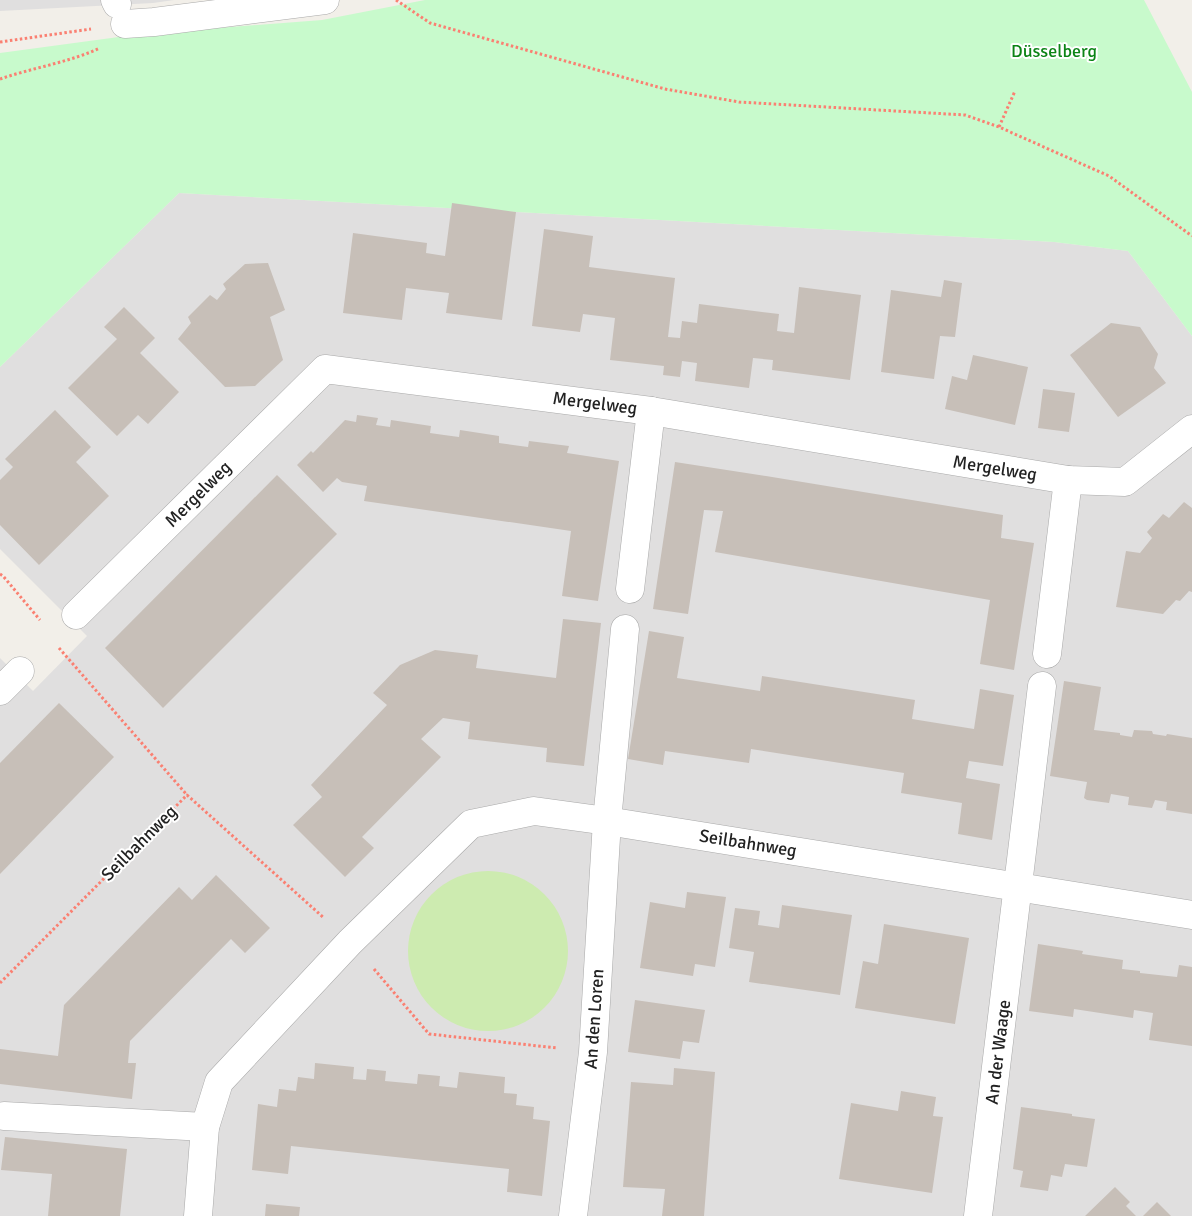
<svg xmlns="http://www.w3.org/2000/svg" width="1192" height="1216" font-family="Signika,sans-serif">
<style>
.residential{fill:#e0dfdf}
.grass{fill:#cdebb0}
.park{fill:#c8facc}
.building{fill:#c7bfb8}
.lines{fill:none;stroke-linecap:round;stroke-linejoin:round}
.street-casing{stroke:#a9a9a9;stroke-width:29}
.path{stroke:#fa8072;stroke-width:3;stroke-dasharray:2.5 2.5;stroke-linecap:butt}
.street{stroke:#fff;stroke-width:28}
.labels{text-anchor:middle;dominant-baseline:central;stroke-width:4;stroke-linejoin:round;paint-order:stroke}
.park-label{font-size:18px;fill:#0c8416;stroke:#fff}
.street-label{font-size:18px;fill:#222;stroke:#fff}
</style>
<rect width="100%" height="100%" fill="#f2efe9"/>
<g class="residential">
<path d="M0,0H174L153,3L0,11Z"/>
<path d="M179,193L1054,242L1128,251L1192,336V1216H0V658L33,691L87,636L0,549V367Z"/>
</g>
<circle class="grass" cx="488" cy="951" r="80"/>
<path class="park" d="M425,0H1144L1192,92V336L1128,251L1054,242L179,193L0,367V53L141,34L322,20Z"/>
<g class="building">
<path d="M452,203L516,212L502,320L446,313L449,293L406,288L402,320L343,313L353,233L427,243L426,253L445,256Z"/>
<path d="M544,229L593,236L589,267L675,278L668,337L680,338L682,321L697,323L699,304L779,314L777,331L794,333L799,287L861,295L850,380L772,370L773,360L753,358L749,388L695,381L697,363L682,361L680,377L663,375L664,366L610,360L615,318L583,314L580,332L532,326Z"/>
<path d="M268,263L285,310L270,317L283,360L255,386L225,387L178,339L191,323L188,317L210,295L217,300L226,289L223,284L245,264Z"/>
<path d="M944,280L962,283L955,337L940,336L934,379L881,372L891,290L941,297Z"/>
<path d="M124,307L155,338L140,353L179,392L148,424L138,415L117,436L68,388L117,339L104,327Z"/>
<path d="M1111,323L1140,327L1158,354L1154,368L1166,383L1118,417L1070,355Z"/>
<path d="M973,355L1028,367L1015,425L945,409L952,376L967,380Z"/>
<path d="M1043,389L1075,393L1069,432L1038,428Z"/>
<path d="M55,410L91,447L76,462L109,496L39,565L0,525V480L13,467L5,459Z"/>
<path d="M357,415L378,418L376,425L390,427L391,420L431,426L430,433L444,435L459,437L460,430L499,436V443L513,445L528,447L529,441L569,446L567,453L619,461L598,601L562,596L571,531L364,501L367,486L342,482L337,478L323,492L297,465L311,451L313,453L345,420L356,422Z"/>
<path d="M675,462L766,476L1003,515L1001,538L1034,543L1014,670L980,664L990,600L715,552L723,511L704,510L688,614L653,609Z"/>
<path d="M277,475L337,534L163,708L105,648Z"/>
<path d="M1184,502L1192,508V592L1189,591L1180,601L1176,600L1163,614L1116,607L1126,551L1140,553L1152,538L1147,532L1163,514L1169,518Z"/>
<path d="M563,619L601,623L584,766L546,762L547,748L468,739L470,722L443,718L421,739L441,757L362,837L374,848L345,877L293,825L322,797L311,785L387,705L373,693L400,665L435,650L478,655L476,668L556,678Z"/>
<path d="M649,631L684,637L677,678L760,691L762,676L915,700L912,719L974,729L980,689L1014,695L1003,766L969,761L966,778L1000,784L992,840L958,834L962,803L901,793L904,773L751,749L749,763L665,751L663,765L628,759Z"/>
<path d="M1064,681L1101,687L1094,730L1120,733V735L1132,737L1134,730L1152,731L1153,734L1166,736L1167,734L1192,738V814L1166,810L1167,802L1155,800L1152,808L1128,805L1129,797L1111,794L1109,803L1087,800L1084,798L1087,782L1050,776Z"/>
<path d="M59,703L114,757L0,874V763Z"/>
<path d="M216,875L270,928L245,953L231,939L130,1041L128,1063H136L132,1099L0,1084V1049L58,1056L64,1005L179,887L192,900Z"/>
<path d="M687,892L726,897L715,967L695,964L693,976L640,968L650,902L685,908Z"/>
<path d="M782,905L852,915L840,995L749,982L754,952L729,948L735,908L760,911L758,925L779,928Z"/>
<path d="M884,924L969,938L955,1024L855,1008L863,961L878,964Z"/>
<path d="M1038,944L1083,951L1082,954L1123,960L1122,969L1140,971V973L1177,977L1179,965L1192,967V1046L1149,1040L1153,1013L1134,1010L1133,1018L1074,1009L1073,1017L1029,1011Z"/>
<path d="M635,1000L705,1010L699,1043L683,1041L680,1059L628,1052Z"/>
<path d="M315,1063L354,1067L353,1079L366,1080L367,1069L386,1071L385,1081L417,1084L418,1074L440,1076L439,1086L457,1088L459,1072L505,1077L504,1093L517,1094L516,1105L534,1107L533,1119L550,1121L542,1196L507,1192L509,1169L291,1146L288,1174L252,1170L258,1104L277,1107L279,1089L296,1091L298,1077L314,1079Z"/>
<path d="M674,1068L715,1072L704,1216H662L665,1189L623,1187L631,1082L673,1085Z"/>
<path d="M901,1091L936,1097L933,1116L943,1117L932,1193L839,1179L851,1103L898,1111Z"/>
<path d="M1021,1107L1072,1114V1116L1095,1119L1087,1167L1065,1164L1062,1177L1051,1175L1048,1191L1020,1187L1023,1171L1013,1169Z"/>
<path d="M5,1137L127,1149L120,1216H48L52,1174L1,1170Z"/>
<path d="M1115,1187L1130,1202L1126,1206L1136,1216H1085Z"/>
<path d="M1157,1202L1171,1216H1143Z"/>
<path d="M266,1204L300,1207L299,1216H265Z"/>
</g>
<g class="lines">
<defs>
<g id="street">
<path d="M115,0L117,4"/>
<path d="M125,24L154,22L325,0"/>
<path d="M630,589L651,411"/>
<path d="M76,615L325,369L651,411L1068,480L1125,482L1192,429"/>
<path d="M1047,654L1068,480"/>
<path d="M0,691L20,671"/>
<path d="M4,1116L205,1127"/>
<path d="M198,1216L205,1127L219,1082L350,942L471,824L534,811L607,821L1192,915"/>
<path d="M573,1216L593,1052L607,821L625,629"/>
<path d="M978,1216L1042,686"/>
</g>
</defs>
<use href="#street" class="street-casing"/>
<g class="path">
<path d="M396,0L430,23L665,89L739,102L965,115L999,127L1109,176L1192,236"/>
<path d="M0,42L91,29"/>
<path d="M0,79C32,68 70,62 100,48"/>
<path d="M999,127L1015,91"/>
<path d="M0,574L3,576L40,620"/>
<path d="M59,648L187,795"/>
<path d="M374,969L429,1034L557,1048"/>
<path d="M0,983L187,795L324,918"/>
</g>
<use href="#street" class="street"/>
</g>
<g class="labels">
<g class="park-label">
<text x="1054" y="51">Düsselberg</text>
</g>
<g class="street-label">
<text transform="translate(595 403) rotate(7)">Mergelweg</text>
<text transform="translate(995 468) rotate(9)">Mergelweg</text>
<text transform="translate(198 494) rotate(-45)">Mergelweg</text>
<text transform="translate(139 843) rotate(-45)">Seilbahnweg</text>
<text transform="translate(748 843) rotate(9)">Seilbahnweg</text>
<text transform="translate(594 1019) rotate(-86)">An den Loren</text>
<text transform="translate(998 1052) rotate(-83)">An der Waage</text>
</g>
</g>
</svg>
